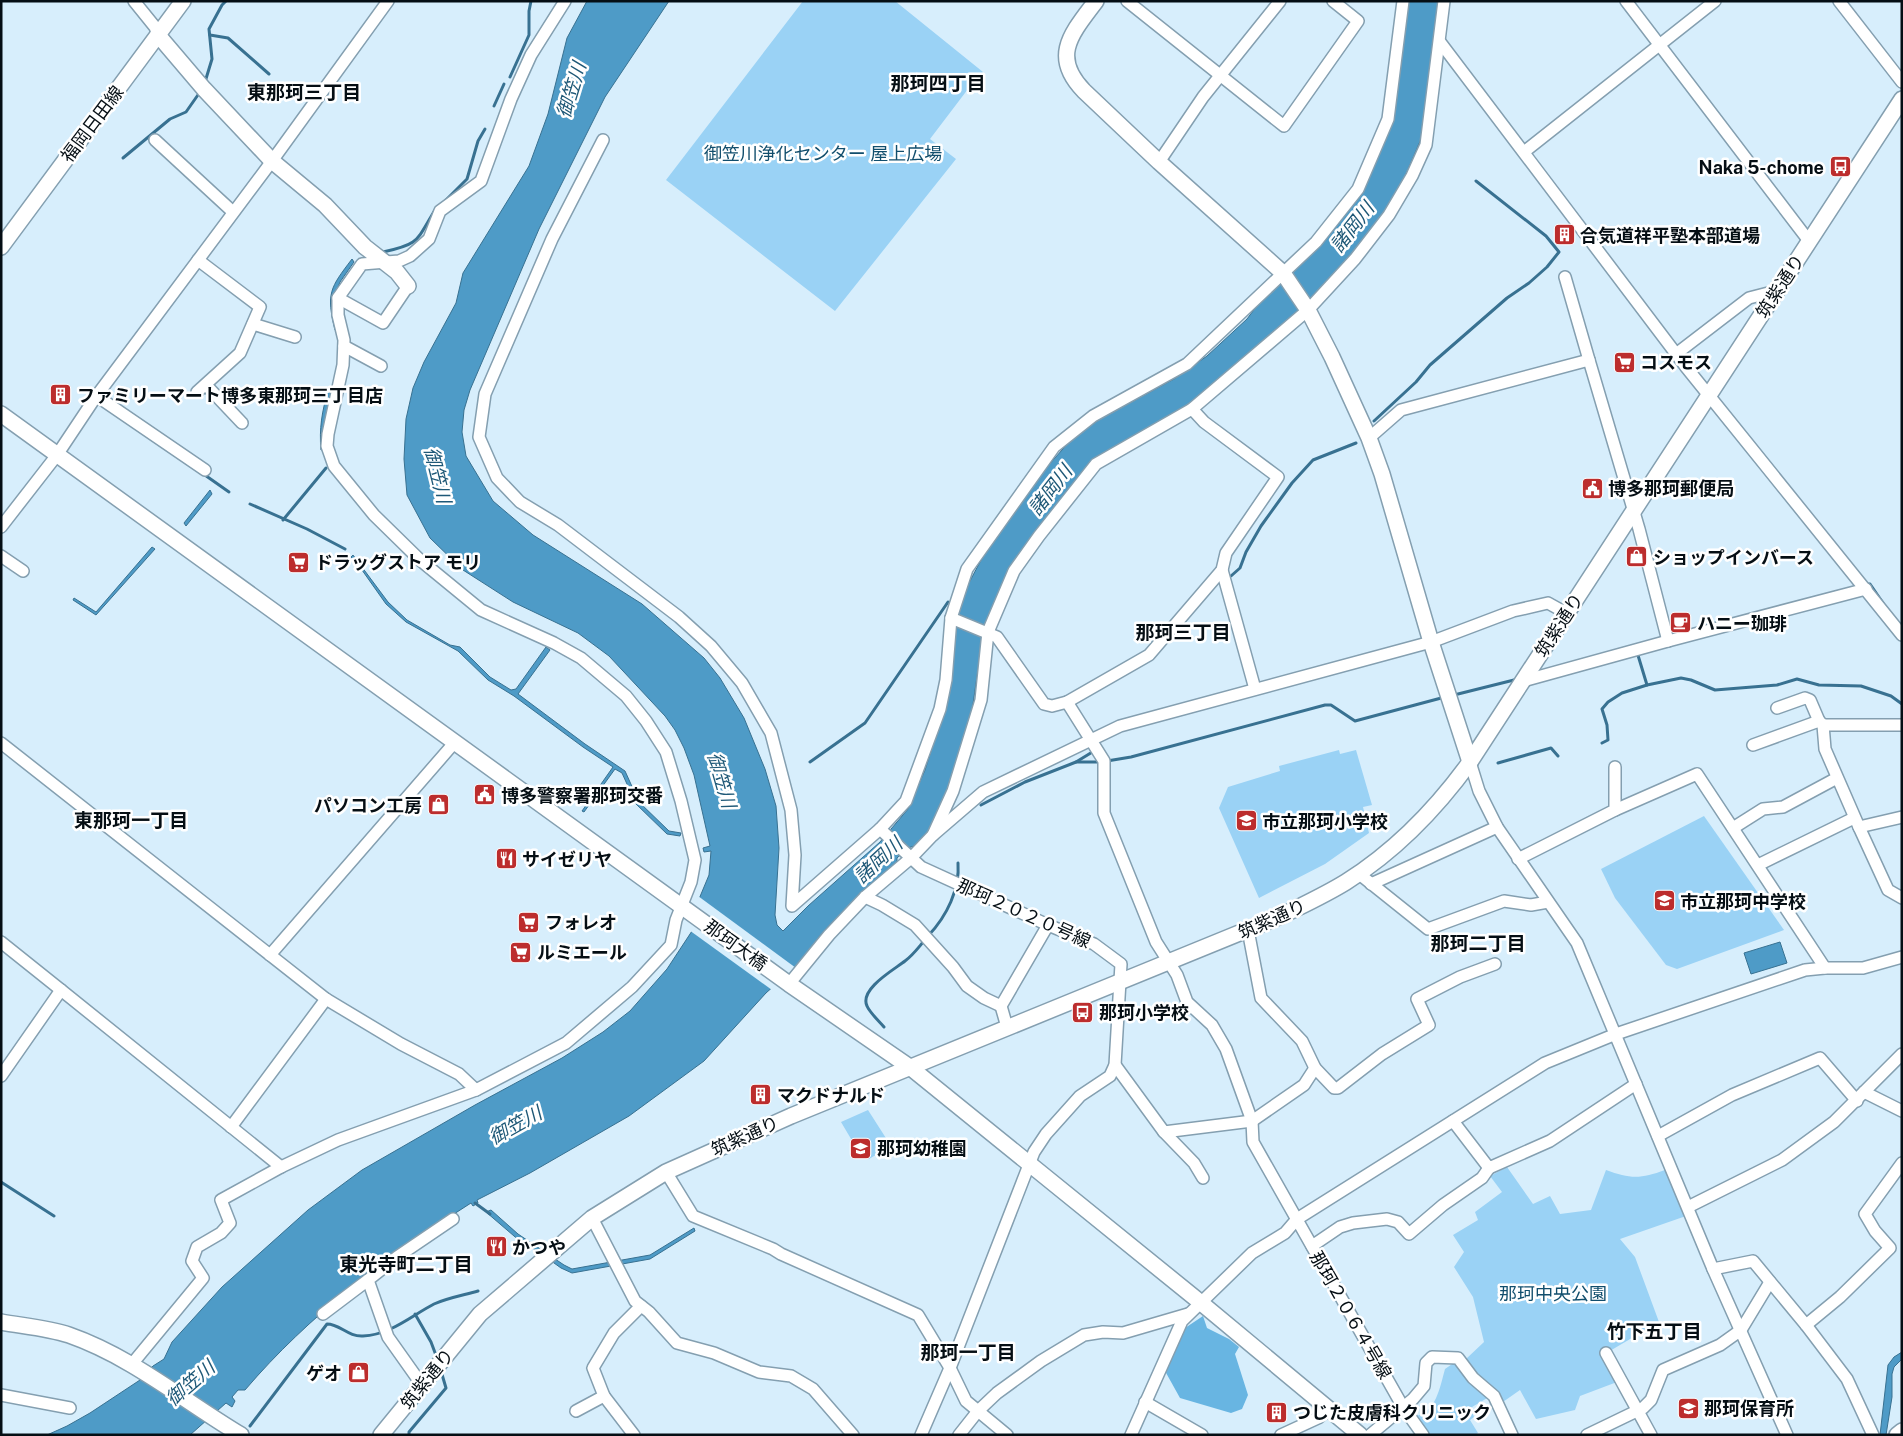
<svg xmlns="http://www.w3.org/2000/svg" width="1903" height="1436" font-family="'Public Sans','Noto Sans JP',sans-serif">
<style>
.green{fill:#9ad2f5}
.forest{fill:#68b5e2}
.water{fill:#4e9bc7;stroke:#387191}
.pier{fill:#d7eefc}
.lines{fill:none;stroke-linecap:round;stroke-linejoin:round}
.stream{stroke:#387191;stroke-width:3}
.street-casing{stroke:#849fb0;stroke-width:14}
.secondary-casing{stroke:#849fb0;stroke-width:18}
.street{stroke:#fff;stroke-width:11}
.secondary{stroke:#fff;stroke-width:15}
.labels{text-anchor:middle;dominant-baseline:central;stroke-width:5;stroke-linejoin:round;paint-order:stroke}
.street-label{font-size:18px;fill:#050e14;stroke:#fff}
.park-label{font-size:18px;fill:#114e6d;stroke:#fff}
.poi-label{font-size:18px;font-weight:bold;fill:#050e14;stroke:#fff;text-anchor:start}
.neighbourhood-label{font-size:19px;font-weight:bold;fill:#050e14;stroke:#fff}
.water-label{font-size:19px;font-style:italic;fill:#1e5877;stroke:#fff}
</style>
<rect width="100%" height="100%" fill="#d7eefc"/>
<g class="green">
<path d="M803,1H895L983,72L970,90L968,89L930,139L956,159L835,311L666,180Z"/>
<path d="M1339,750L1340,754L1356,750L1372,805L1363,807L1369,833L1325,864L1259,898L1219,808L1228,787L1280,771L1279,766Z"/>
<path d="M1704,816L1784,930L1677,969L1666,965L1615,898L1601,869Z"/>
<path d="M868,1110L891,1146L869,1159L862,1149H857L841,1122Z"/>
<path d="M1507,1167L1533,1204L1550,1196L1560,1214L1591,1210L1606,1170C1630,1179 1641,1179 1665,1170L1686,1216L1620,1239L1635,1257L1659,1322L1603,1355L1617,1382L1580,1396L1575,1410L1536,1419L1520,1390L1500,1404L1476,1376L1466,1359L1484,1342L1473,1297L1454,1267L1464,1252L1453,1235L1478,1220L1475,1212L1502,1192L1490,1176Z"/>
<path d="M1458,1360L1489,1397L1472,1407L1474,1411L1472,1412L1474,1417L1470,1420L1478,1433L1475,1435H1428L1415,1416C1436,1413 1440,1387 1445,1369Z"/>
</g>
<path class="forest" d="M1203,1316L1207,1328L1229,1339L1239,1347L1235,1354L1248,1395L1242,1409L1231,1413L1180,1398L1165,1371L1182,1330Z"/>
<g class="water">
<path d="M587,1H669L605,97L539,229L470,390L464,410L462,432L466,456L493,501L533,535L642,604L704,658L720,678L744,718L765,769L776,806L779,848L775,915L777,925L783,931L808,906L880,842L908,809L925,770L945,707L951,631L962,596L980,562L1012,512L1045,469L1071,440L1100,419L1174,379L1207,356L1247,319L1256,307L1323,241L1337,225L1355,201L1378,157L1406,1H1438L1421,139L1398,193L1378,225L1313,299L1190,406L1094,462L1073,483L1038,528L982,642L971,718L954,780L931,828L914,846L908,848L897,858V864L851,903L823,932L795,967L766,993L704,1061L629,1116L530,1173L477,1200L478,1203L473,1206L471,1203C388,1256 309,1315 245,1390H238L232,1397L235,1401L232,1407L226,1403L190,1435H47L67,1426L90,1413L140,1380L153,1366L164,1359L172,1342L222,1287L308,1210L362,1170L475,1105L562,1058L603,1032L630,1011L667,969L692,931L699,899L709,875L711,851L704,852L703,848L710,846L694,775L684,748L675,730L665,716L609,656L578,633L513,602L463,570L430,538L407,495L404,459L406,419L413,388L424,362L456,303L463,273L529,166L548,114L567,38Z"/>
<path d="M352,259L354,262L340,282L334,298L331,299L333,313L338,328L335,330C326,293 330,288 352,259Z"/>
<path d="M328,391L333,392L327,413L324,450H321C319,429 322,411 328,391Z"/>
<path d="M210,490L212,494L186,526L184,523Z"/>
<path d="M152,547L155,549L96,615L73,600L74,598L96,612Z"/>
<path d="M353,555L388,602L407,620L450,645L460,647L490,677L511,690L516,689L546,647L550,650L518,694L585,744L625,771L639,802L669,831L681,833L680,836L667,834L636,804L622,773L615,769L584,812L582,811L613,767L583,747L514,696L488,680L458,651L406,622L386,604L357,563L351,557Z"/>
<path d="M1780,942L1787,963L1751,974L1744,953Z"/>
<path d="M491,1210L518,1234L564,1265L572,1269L650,1255L694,1228L695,1231L650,1259L572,1273L561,1268L536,1250L521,1242L486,1212Z"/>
<path d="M1902,1352V1359L1894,1367L1892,1374V1397L1886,1435H1880L1888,1365L1894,1357Z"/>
</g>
<path class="pier" d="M698,896L796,968L772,990L689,930Z"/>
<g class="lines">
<g class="stream">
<path d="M210,35L228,38L269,74"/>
<path d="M510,77L529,35V11L531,1"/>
<path d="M205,82L212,59L209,29L222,5L226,1"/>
<path d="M494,106L504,84"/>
<path d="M123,158L170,119L186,112L200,92"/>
<path d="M443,203L467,179L478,141L485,129"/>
<path d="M383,252C420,244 416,241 435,210"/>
<path d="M1374,421L1416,382L1430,365L1507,298L1529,283L1547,267L1559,252L1546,236L1476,181"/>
<path d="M202,473L229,492"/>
<path d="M250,504L307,529L345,549"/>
<path d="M283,520L326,468"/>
<path d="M1231,576L1240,568L1246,552L1261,526L1292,483L1313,460L1356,443"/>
<path d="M1865,586L1870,584L1883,603"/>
<path d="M1637,652L1647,685"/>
<path d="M1454,695L1518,679"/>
<path d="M1602,743L1608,740L1607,725L1602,709L1608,702L1622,693L1647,685L1681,678L1691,680L1715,690L1777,685L1797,679L1819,685L1861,686L1891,696L1902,704"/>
<path d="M1107,761L1131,757L1325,705H1331L1355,721L1445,697"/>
<path d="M810,762L865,723L948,602"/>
<path d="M1076,762H1101"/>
<path d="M1498,763L1551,748L1558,756"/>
<path d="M981,805L1025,782L1076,762L1094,751"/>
<path d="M928,936C947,916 960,889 958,863"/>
<path d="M884,1027C879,1021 870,1013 867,1006C859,989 895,969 905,961C913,955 918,948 924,941"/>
<path d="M1,1182L54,1216"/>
<path d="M475,1203L490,1214"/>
<path d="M415,1314L431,1342L437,1358"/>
<path d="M250,1426L327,1324C340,1324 348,1337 363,1336C390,1335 411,1316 434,1304C447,1298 464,1295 478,1291"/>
<path d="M409,1435V1432L446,1388L441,1371"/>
</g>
<defs>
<g id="street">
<path d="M134,1L155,27L158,35"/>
<path d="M1127,1L1284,126L1358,21L1333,1"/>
<path d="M1626,1L1809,241"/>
<path d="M1839,1L1902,82"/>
<path d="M1440,42L1686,367L1902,635"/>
<path d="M155,140L233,212"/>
<path d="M603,140L552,239L485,394L479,437L497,478L520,502L558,525L679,617L711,646L742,683L771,733L791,810L795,855L792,906L880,829L921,867L1048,925L1094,944L1121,964L1115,1065L1110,1076L1080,1096L1046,1134L1034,1152L950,1368L921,1435"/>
<path d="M1524,152L1715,1"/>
<path d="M1159,162L1203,97L1280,1"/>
<path d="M338,298L383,323L408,286"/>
<path d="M253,324L295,337"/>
<path d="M344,346L381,366"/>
<path d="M1676,354L1749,298L1776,291"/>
<path d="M1589,360L1639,529L1668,641L1866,589"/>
<path d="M206,385L242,423"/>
<path d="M197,392L240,353L260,307L198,260"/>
<path d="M99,393L104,401L205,470"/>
<path d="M1369,438L1401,410L1589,360L1565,277"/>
<path d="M1,527L57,455L95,398L272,161L388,1"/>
<path d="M1,556L23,571"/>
<path d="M1222,570L1255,689"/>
<path d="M951,618L997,637L1044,704L1052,706L1067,702L1104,761V813L1156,942L1177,975L1187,1002L1212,1025L1226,1049L1252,1121L1253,1142L1403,1407L1423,1435"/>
<path d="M1523,681L1668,641"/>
<path d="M1067,702L1149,655L1222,570L1226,553L1278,477L1204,422L1192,409"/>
<path d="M1777,708L1805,698L1810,700L1819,721"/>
<path d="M1902,725H1823L1825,749L1859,827L1902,817"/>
<path d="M1,743L326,999L401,1044L459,1074L476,1090L338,1140L281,1167L221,1200L230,1223L221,1233L197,1247L192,1261L203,1278L132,1364"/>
<path d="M1753,745L1819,721L1823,725"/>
<path d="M1470,762L1479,791L1497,827L1577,943L1713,1269L1787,1435"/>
<path d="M1615,810L1697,774L1825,968"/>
<path d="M1859,827L1888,890L1902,898"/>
<path d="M1733,828L1763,809L1783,807L1837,778"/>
<path d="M880,829L906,801L940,709L946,680L951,618L967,569L1054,447L1093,416L1187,364L1316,242L1358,189L1388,119L1403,1"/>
<path d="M933,835L953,791L981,700L988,632L1014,571L1039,536L1096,464L1192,409L1308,310L1355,259L1389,215L1412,176L1426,145L1444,1"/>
<path d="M1518,859L1615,810V767"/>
<path d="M1758,865L1854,818"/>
<path d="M1358,873L1428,929L1504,901L1531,905L1548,902"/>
<path d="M1371,884L1497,827"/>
<path d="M865,897L882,905L915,925L953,967L967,986L984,998L1001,1006"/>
<path d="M1248,930L1261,998L1302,1041L1315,1068L1334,1088H1338L1382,1054L1429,1025L1417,999L1460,977L1495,964"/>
<path d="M1,942L61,990"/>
<path d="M270,955L455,742"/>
<path d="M789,984L829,935L865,897L911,858L933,835L983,792L1120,726L1431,642L1513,611L1548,603L1566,613"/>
<path d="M1007,1027L1001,1006L1048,925"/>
<path d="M1115,1065L1164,1132L1252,1121L1304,1085L1315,1068"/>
<path d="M1,1076L61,990L281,1167"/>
<path d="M476,1090L566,1043L632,987L671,945L676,920L691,882L695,860L681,801L666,752L646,721L626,696L581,658L554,643L481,610L420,560L374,515L334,466L327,446L328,434L343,365L344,340L338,315V298L362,264L399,261L410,256L429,239L440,211L481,181L511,99L531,55L565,1"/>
<path d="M1864,1092L1902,1111"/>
<path d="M1453,1121L1489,1168L1550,1141L1636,1084"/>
<path d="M231,1127L326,999"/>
<path d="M1164,1132L1194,1163L1203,1178"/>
<path d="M1658,1136L1732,1095L1820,1058L1857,1101"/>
<path d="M666,1172L693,1216L773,1249L781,1254L918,1315L950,1368L966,1401L1007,1435"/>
<path d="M1688,1207L1782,1160L1834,1122L1902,1054"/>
<path d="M592,1218L635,1301L649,1312L677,1343L714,1353L759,1372L791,1376L813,1389L853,1435"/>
<path d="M1312,1246L1340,1227L1353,1223L1387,1219L1398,1222L1409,1234L1443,1205L1482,1178L1489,1168"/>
<path d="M1713,1269L1753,1261L1806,1325L1847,1379L1873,1435"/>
<path d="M323,1314L368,1280"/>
<path d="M1806,1325L1840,1297L1890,1248L1875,1231L1865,1214L1902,1163"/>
<path d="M1606,1353L1651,1435"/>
<path d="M422,1385L388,1337L368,1280L397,1257L453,1219"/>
<path d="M1,1395L70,1408"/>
<path d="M604,1396L634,1435"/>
<path d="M1145,1402L1202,1435"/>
<path d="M576,1411L604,1396L593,1368L614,1333L641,1306"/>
<path d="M959,1435L978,1411L997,1393L1041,1361L1084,1335L1103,1332L1123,1333L1188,1314"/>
<path d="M1131,1435L1182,1321L1252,1253L1285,1233L1297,1219L1545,1063L1616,1034L1805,970L1825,968H1863L1902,957"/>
<path d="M1281,1435L1318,1418L1330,1408"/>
<path d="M1370,1435L1413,1399L1424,1386L1426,1363L1432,1357L1458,1358L1473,1378L1494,1396L1512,1435"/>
<path d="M1587,1435L1643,1408L1651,1400L1663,1370L1720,1345L1741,1330L1770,1282"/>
</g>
<g id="secondary">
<path d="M1096,1C1072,33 1050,56 1084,91L1159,162L1283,273L1308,310L1332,357L1369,438L1382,474L1431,642L1470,762"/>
<path d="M158,35L204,89L272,161L325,205L365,247L397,272L408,286"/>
<path d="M1,247L183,1"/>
<path d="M1,414L789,984L911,1068L1200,1302L1360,1435"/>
<path d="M1,1322C23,1326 48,1328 69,1335C132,1357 184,1401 241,1435"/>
<path d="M381,1435L480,1314L592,1218L666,1172L791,1116L1281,916C1303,905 1325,895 1346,882C1395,851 1436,809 1470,762L1902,99"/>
<path d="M1897,1435L1902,1431"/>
</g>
</defs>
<use href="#street" class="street-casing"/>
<use href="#secondary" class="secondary-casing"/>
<use href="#street" class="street"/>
<use href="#secondary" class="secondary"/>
</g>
<defs>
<symbol id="bus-square" viewBox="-11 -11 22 22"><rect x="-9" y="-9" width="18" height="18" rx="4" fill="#bc2d2d" stroke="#fff"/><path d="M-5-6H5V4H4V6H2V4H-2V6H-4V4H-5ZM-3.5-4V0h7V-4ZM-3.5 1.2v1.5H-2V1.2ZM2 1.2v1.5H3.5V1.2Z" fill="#fff"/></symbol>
<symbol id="building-square" viewBox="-11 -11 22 22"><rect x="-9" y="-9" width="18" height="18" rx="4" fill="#bc2d2d" stroke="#fff"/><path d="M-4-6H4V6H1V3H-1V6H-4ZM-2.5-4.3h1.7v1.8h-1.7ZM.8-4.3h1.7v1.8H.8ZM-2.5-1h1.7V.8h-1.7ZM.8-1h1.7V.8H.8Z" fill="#fff"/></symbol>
<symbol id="supermarket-square" viewBox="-11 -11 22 22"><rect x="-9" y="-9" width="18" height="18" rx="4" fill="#bc2d2d" stroke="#fff"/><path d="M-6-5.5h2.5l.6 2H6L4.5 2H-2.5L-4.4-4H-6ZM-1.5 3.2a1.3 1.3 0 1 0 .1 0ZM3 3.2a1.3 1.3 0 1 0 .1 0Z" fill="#fff"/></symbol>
<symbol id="civic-square" viewBox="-11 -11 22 22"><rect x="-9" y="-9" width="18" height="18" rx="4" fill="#bc2d2d" stroke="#fff"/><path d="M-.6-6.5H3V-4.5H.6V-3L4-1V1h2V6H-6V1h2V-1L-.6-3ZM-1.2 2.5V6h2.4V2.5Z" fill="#fff"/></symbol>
<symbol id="shop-square" viewBox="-11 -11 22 22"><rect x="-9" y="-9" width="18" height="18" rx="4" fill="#bc2d2d" stroke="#fff"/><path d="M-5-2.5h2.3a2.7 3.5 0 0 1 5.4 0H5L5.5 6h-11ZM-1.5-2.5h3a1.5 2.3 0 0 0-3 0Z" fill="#fff"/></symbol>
<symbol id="cafe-square" viewBox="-11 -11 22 22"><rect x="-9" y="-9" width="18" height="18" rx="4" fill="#bc2d2d" stroke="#fff"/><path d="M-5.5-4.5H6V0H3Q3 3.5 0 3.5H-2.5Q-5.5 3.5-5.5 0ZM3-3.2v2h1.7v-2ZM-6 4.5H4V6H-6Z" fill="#fff"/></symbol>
<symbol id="school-square" viewBox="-11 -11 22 22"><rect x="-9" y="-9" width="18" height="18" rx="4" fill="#bc2d2d" stroke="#fff"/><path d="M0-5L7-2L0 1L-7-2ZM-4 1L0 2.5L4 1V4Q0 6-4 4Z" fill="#fff"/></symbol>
<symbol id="restaurant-square" viewBox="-11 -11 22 22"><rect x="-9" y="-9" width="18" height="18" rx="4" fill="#bc2d2d" stroke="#fff"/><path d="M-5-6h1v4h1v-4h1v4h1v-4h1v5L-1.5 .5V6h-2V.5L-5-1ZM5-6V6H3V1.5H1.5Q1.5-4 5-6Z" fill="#fff"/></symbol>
</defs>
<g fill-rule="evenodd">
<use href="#bus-square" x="1828" y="154" width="25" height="25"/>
<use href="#building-square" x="1552" y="222" width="25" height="25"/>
<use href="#supermarket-square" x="1612" y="350" width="25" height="25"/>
<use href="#building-square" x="48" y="382" width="25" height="25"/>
<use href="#civic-square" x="1580" y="476" width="25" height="25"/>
<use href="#shop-square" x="1624" y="544" width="25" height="25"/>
<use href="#supermarket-square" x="286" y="550" width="25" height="25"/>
<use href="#cafe-square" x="1668" y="610" width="25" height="25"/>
<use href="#civic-square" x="472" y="782" width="25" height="25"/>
<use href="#shop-square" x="426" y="792" width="25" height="25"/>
<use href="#school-square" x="1234" y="808" width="25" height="25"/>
<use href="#restaurant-square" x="494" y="846" width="25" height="25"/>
<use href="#school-square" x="1652" y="888" width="25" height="25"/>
<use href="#supermarket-square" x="516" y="910" width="25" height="25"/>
<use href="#supermarket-square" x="508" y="940" width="25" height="25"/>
<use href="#bus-square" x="1070" y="1000" width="25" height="25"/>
<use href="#building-square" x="748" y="1082" width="25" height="25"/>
<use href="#school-square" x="848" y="1136" width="25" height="25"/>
<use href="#restaurant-square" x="484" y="1234" width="25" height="25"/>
<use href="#shop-square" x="346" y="1360" width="25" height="25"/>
<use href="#school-square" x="1676" y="1396" width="25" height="25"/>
<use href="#building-square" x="1264" y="1400" width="25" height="25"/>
</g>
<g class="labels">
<g class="street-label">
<text transform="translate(92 124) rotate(-53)">福岡日田線</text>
<text transform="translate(1780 286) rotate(-57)">筑紫通り</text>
<text transform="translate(1559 625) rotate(-57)">筑紫通り</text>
<text transform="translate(1024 913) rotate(24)">那珂２０２０号線</text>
<text transform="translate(1272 919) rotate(-24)">筑紫通り</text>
<text transform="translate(736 945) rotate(36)">那珂大橋</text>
<text transform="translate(745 1136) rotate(-24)">筑紫通り</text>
<text transform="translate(1351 1315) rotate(60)">那珂２０６４号線</text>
<text transform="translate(427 1379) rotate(-51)">筑紫通り</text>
</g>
<g class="park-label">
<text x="823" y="153">御笠川浄化センター 屋上広場</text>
<text x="1553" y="1293">那珂中央公園</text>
</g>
<g class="poi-label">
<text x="1824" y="167" text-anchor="end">Naka 5-chome</text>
<text x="1580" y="235">合気道祥平塾本部道場</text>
<text x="1640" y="362">コスモス</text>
<text x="77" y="395">ファミリーマート博多東那珂三丁目店</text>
<text x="1608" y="488">博多那珂郵便局</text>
<text x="1653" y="557">ショップインバース</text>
<text x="315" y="562">ドラッグストア モリ</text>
<text x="1697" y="623">ハニー珈琲</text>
<text x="501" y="795">博多警察署那珂交番</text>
<text x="422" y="805" text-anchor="end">パソコン工房</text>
<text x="1262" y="821">市立那珂小学校</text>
<text x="522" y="859">サイゼリヤ</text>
<text x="1680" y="901">市立那珂中学校</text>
<text x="545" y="922">フォレオ</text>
<text x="537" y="952">ルミエール</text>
<text x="1099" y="1012">那珂小学校</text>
<text x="777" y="1095">マクドナルド</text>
<text x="877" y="1148">那珂幼稚園</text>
<text x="512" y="1247">かつや</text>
<text x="342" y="1373" text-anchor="end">ゲオ</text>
<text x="1704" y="1408">那珂保育所</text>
<text x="1293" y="1412">つじた皮膚科クリニック</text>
</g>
<g class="neighbourhood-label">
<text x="938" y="83">那珂四丁目</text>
<text x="304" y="92">東那珂三丁目</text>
<text x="1183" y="632">那珂三丁目</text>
<text x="131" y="820">東那珂一丁目</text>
<text x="1478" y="943">那珂二丁目</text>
<text x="406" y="1264">東光寺町二丁目</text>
<text x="1654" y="1331">竹下五丁目</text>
<text x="968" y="1352">那珂一丁目</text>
</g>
<g class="water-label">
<text transform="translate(571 90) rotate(-73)">御笠川</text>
<text transform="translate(1352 227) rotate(-52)">諸岡川</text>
<text transform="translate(438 475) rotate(76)">御笠川</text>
<text transform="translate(1050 490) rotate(-52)">諸岡川</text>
<text transform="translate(722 780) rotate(74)">御笠川</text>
<text transform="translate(878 860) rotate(-43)">諸岡川</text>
<text transform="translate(515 1125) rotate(-29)">御笠川</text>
<text transform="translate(190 1383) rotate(-41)">御笠川</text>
</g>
</g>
<rect width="1903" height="1436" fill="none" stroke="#050e14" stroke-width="5"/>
</svg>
